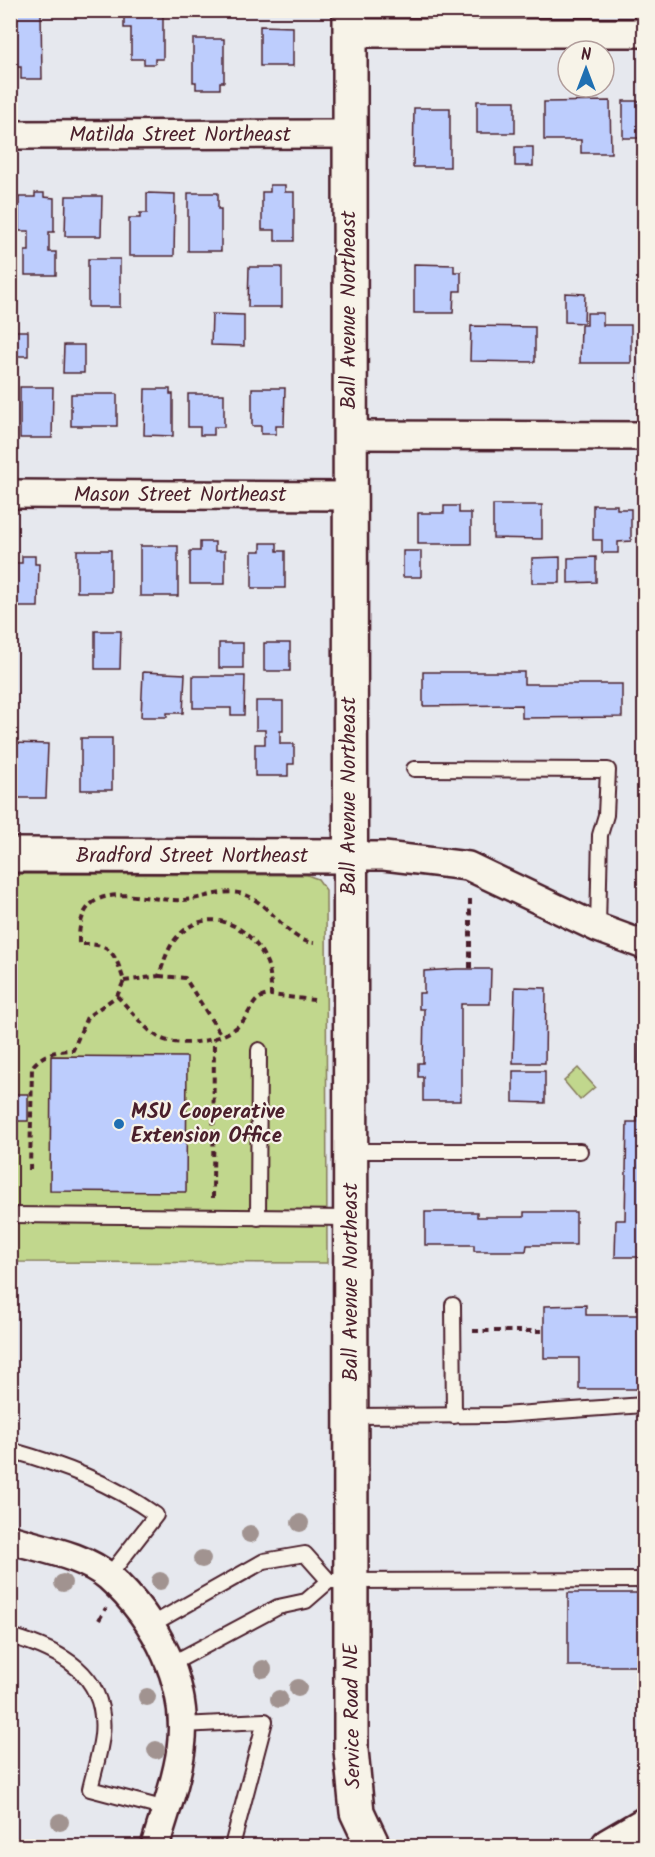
<svg xmlns="http://www.w3.org/2000/svg" width="655" height="1857" font-family="Kalam,sans-serif">
<style>
.green{fill:#c1d78d;stroke:#867b5c;stroke-width:1.5}
.building{fill:#bdcdfd;stroke:#4a1f2b;stroke-width:1.5}
.lines{fill:none;stroke-linecap:round;stroke-linejoin:round}
.lane-casing{stroke:#4a1f2b;stroke-width:18}
.street-casing{stroke:#4a1f2b;stroke-width:32}
.secondary-casing{stroke:#4a1f2b;stroke-width:38}
.path{stroke:#4a1f2b;stroke-width:4;stroke-dasharray:6 4.5;stroke-linecap:butt}
.lane{stroke:#f7f3e8;stroke-width:14}
.street{stroke:#f7f3e8;stroke-width:27}
.secondary{stroke:#f7f3e8;stroke-width:33}
.tree{fill:#a19390}
.poi-dot{fill:#1f6fb2;stroke:#f7f3e8;stroke-width:2}
.labels{text-anchor:middle;dominant-baseline:central;stroke-width:4.5;stroke-linejoin:round;paint-order:stroke}
.street-label{font-size:21px;fill:#4a1f2b;stroke:#f7f3e8}
.poi-label{font-size:21px;font-weight:bold;fill:#4a1f2b;stroke:#f7f3e8;text-anchor:start}
</style>
<rect width="100%" height="100%" fill="#e6e8ee"/>
<filter id="ink" filterUnits="userSpaceOnUse"><feTurbulence type="fractalNoise" baseFrequency=".0167" numOctaves="2"/><feDisplacementMap in="SourceGraphic" scale="12" xChannelSelector="R" yChannelSelector="G"/><feConvolveMatrix kernelMatrix="1 2 1 2 8 2 1 2 1" color-interpolation-filters="sRGB"/></filter>
<g filter="url(#ink)">
<g class="green">
<path d="M11,874L307,875L318,879L326,890L327,1263L11,1262Z"/>
<path d="M578,1068L595,1087L580,1100L564,1081Z"/>
</g>
<g class="building">
<path d="M10,13H41L42,79H21V67H10Z"/>
<path d="M124,13H163V59H155V64H144V59H131V28H124Z"/>
<path d="M260,26L293,27V66H260Z"/>
<path d="M193,39H224V82H220V89H196V82H193Z"/>
<rect x="477" y="101" width="38" height="32"/>
<path d="M610,101L611,153H581V140H544V102Z"/>
<rect x="623" y="101" width="21" height="37"/>
<path d="M414,108H450V167H413Z"/>
<rect x="515" y="147" width="18" height="19"/>
<path d="M270,185H285V192H294V241H275V230H262V192H270Z"/>
<path d="M35,193H44V197L54,198V232H49V252H56V275H25V251H29V231H19V197H35Z"/>
<path d="M147,193L175,194L174,256H129V218H140V213H147Z"/>
<path d="M188,193H218V209H221V251H188Z"/>
<path d="M66,196H102L101,236H65Z"/>
<rect x="88" y="259" width="32" height="48"/>
<path d="M414,264L454,265V272H461V291H454L453,313H414Z"/>
<path d="M249,267H282V307H248Z"/>
<path d="M565,293L585,294L584,323L565,322Z"/>
<path d="M587,313H603V325H631V363H580L581,325H587Z"/>
<path d="M212,314L244,315V346L211,345Z"/>
<path d="M471,326L535,327V362L470,361Z"/>
<rect x="10" y="331" width="18" height="25"/>
<path d="M64,345H84V373H63Z"/>
<path d="M20,387H53L52,438H20Z"/>
<path d="M252,388H285L284,426H276V434H261V426H252Z"/>
<path d="M145,389H170V394H173V436L144,435Z"/>
<rect x="71" y="394" width="46" height="32"/>
<path d="M188,394H224V427H214V435H200V427H188Z"/>
<path d="M493,505H542V539L493,538Z"/>
<path d="M593,505H617V509H631V541L618,542V553H602V540H593Z"/>
<path d="M444,506H459V513H471V544H418V513H444Z"/>
<path d="M200,542H215V551H225V584H190V551H200Z"/>
<path d="M261,543H277V551H285V588H252V551H261Z"/>
<rect x="140" y="546" width="38" height="50"/>
<rect x="77" y="550" width="34" height="42"/>
<rect x="403" y="551" width="18" height="26"/>
<path d="M22,556H35V564H39L38,607H10V563H22Z"/>
<path d="M560,557V583H532V558Z"/>
<path d="M596,557V582L568,583V558Z"/>
<path d="M95,631H121L120,669H95Z"/>
<rect x="219" y="643" width="24" height="25"/>
<rect x="264" y="643" width="26" height="28"/>
<path d="M143,672L185,674L183,713H167V717H141Z"/>
<path d="M423,672H524V684H622V717L522,718V705L423,706Z"/>
<path d="M193,676H245L244,715H231V708H193Z"/>
<path d="M256,701H283V731H280V744H294V764H288V776H255V744H265V730H256Z"/>
<rect x="81" y="738" width="31" height="52"/>
<path d="M12,743L48,744L46,798H14Z"/>
<path d="M457,969H491L490,1004H461V1101H423V1077H418V1063H423L424,1009H419V993H424V971Z"/>
<path d="M515,987L546,988L545,1063H513Z"/>
<path d="M639,1024H644V1257H615L616,1220H625L627,1122H637Z"/>
<path d="M51,1056L187,1057L186,1192L50,1191Z"/>
<path d="M513,1071H545V1103L513,1102Z"/>
<rect x="10" y="1094" width="18" height="27"/>
<path d="M425,1212H477V1217H524V1212H576V1245H527L526,1251H474V1245H425Z"/>
<path d="M586,1305V1315H644V1389H579V1358H544V1306Z"/>
<rect x="568" y="1593" width="73" height="73"/>
</g>
<g class="lines">
<defs>
<g id="lane">
<path d="M414,769L608,770L606,815L600,835L598,928"/>
<path d="M351,1151H580"/>
<path d="M10,1215L351,1218"/>
<path d="M258,1218L259,1050"/>
<path d="M453,1305L454,1416"/>
<path d="M351,1416L502,1415L644,1405"/>
<path d="M10,1450C63,1465 111,1483 156,1515L108,1577"/>
<path d="M151,1625L264,1561L305,1554L329,1581"/>
<path d="M10,1636C60,1650 108,1674 102,1735C100,1753 94,1772 90,1789L166,1809"/>
<path d="M171,1664L278,1607L306,1601L329,1581L644,1580"/>
<path d="M182,1725L265,1721L232,1846"/>
</g>
<g id="street">
<path d="M350,33H644"/>
<path d="M10,135L349,134"/>
<path d="M349,435L644,436"/>
<path d="M10,494L349,496"/>
<path d="M349,856H384L468,866L598,928L644,945"/>
<path d="M10,1539C42,1549 83,1555 109,1577C156,1619 190,1684 181,1749C177,1781 164,1815 155,1846"/>
</g>
<g id="secondary">
<path d="M350,10L351,1750L357,1812L373,1846"/>
<path d="M10,855L349,856"/>
<path d="M608,1846L644,1825"/>
</g>
</defs>
<use href="#lane" class="lane-casing"/>
<use href="#street" class="street-casing"/>
<use href="#secondary" class="secondary-casing"/>
<g class="path">
<path d="M470,899V968"/>
<path d="M159,976L185,978L221,1035"/>
<path d="M124,981L159,976C164,961 168,946 179,935C211,903 253,928 267,963C271,973 271,984 271,995L314,1000"/>
<path d="M117,996C130,1009 144,1029 160,1038C181,1049 229,1040 243,1021C253,1008 253,996 271,995"/>
<path d="M30,1170L32,1067C42,1054 57,1050 73,1050L87,1017L117,996L124,981C115,953 111,943 79,944C77,870 143,903 184,900C204,899 223,888 243,894C271,903 287,941 314,943"/>
<path d="M213,1198L214,1038"/>
<path d="M473,1331H544"/>
<path d="M99,1620L106,1608"/>
</g>
<use href="#lane" class="lane"/>
<use href="#street" class="street"/>
<use href="#secondary" class="secondary"/>
</g>
<g class="tree">
<circle cx="300" cy="1523" r="9"/>
<circle cx="250" cy="1534" r="9"/>
<circle cx="202" cy="1559" r="9"/>
<circle cx="160" cy="1581" r="9"/>
<circle cx="63" cy="1583" r="9"/>
<circle cx="263" cy="1669" r="9"/>
<circle cx="298" cy="1688" r="9"/>
<circle cx="147" cy="1697" r="9"/>
<circle cx="279" cy="1699" r="9"/>
<circle cx="156" cy="1750" r="9"/>
<circle cx="60" cy="1822" r="9"/>
</g>
</g>
<circle class="poi-dot" cx="119" cy="1124" r="6"/>
<g class="labels">
<g class="street-label">
<text x="180" y="135">Matilda Street Northeast</text>
<text transform="translate(349 310) rotate(-90)">Ball Avenue Northeast</text>
<text x="180" y="495">Mason Street Northeast</text>
<text transform="translate(349 796) rotate(-90)">Ball Avenue Northeast</text>
<text x="192" y="856">Bradford Street Northeast</text>
<text transform="translate(351 1282) rotate(-90)">Ball Avenue Northeast</text>
<text transform="translate(353 1716) rotate(-91)">Service Road NE</text>
</g>
<g class="poi-label">
<text x="131" y="1112">MSU Cooperative<tspan x="131" dy="24">Extension Office</tspan></text>
</g>
</g>
<rect width="655" height="1857" fill="none" stroke="#f7f3e8" stroke-width="36"/>
<rect x="18" y="18" width="619" height="1821" fill="none" stroke="#4a1f2b" stroke-width="2" filter="url(#ink)"/>
<g transform="translate(586 69)"><circle r="28" fill="#f7f3e8" stroke="#b29e9c" stroke-width="1.5"/>
<path d="M0-4.5L10 22L0 15L-10 22Z" fill="#1f6fb2"/>
<text y="-9" font-size="16" font-weight="bold" text-anchor="middle" fill="#4a1f2b">N</text>
</g>
</svg>
